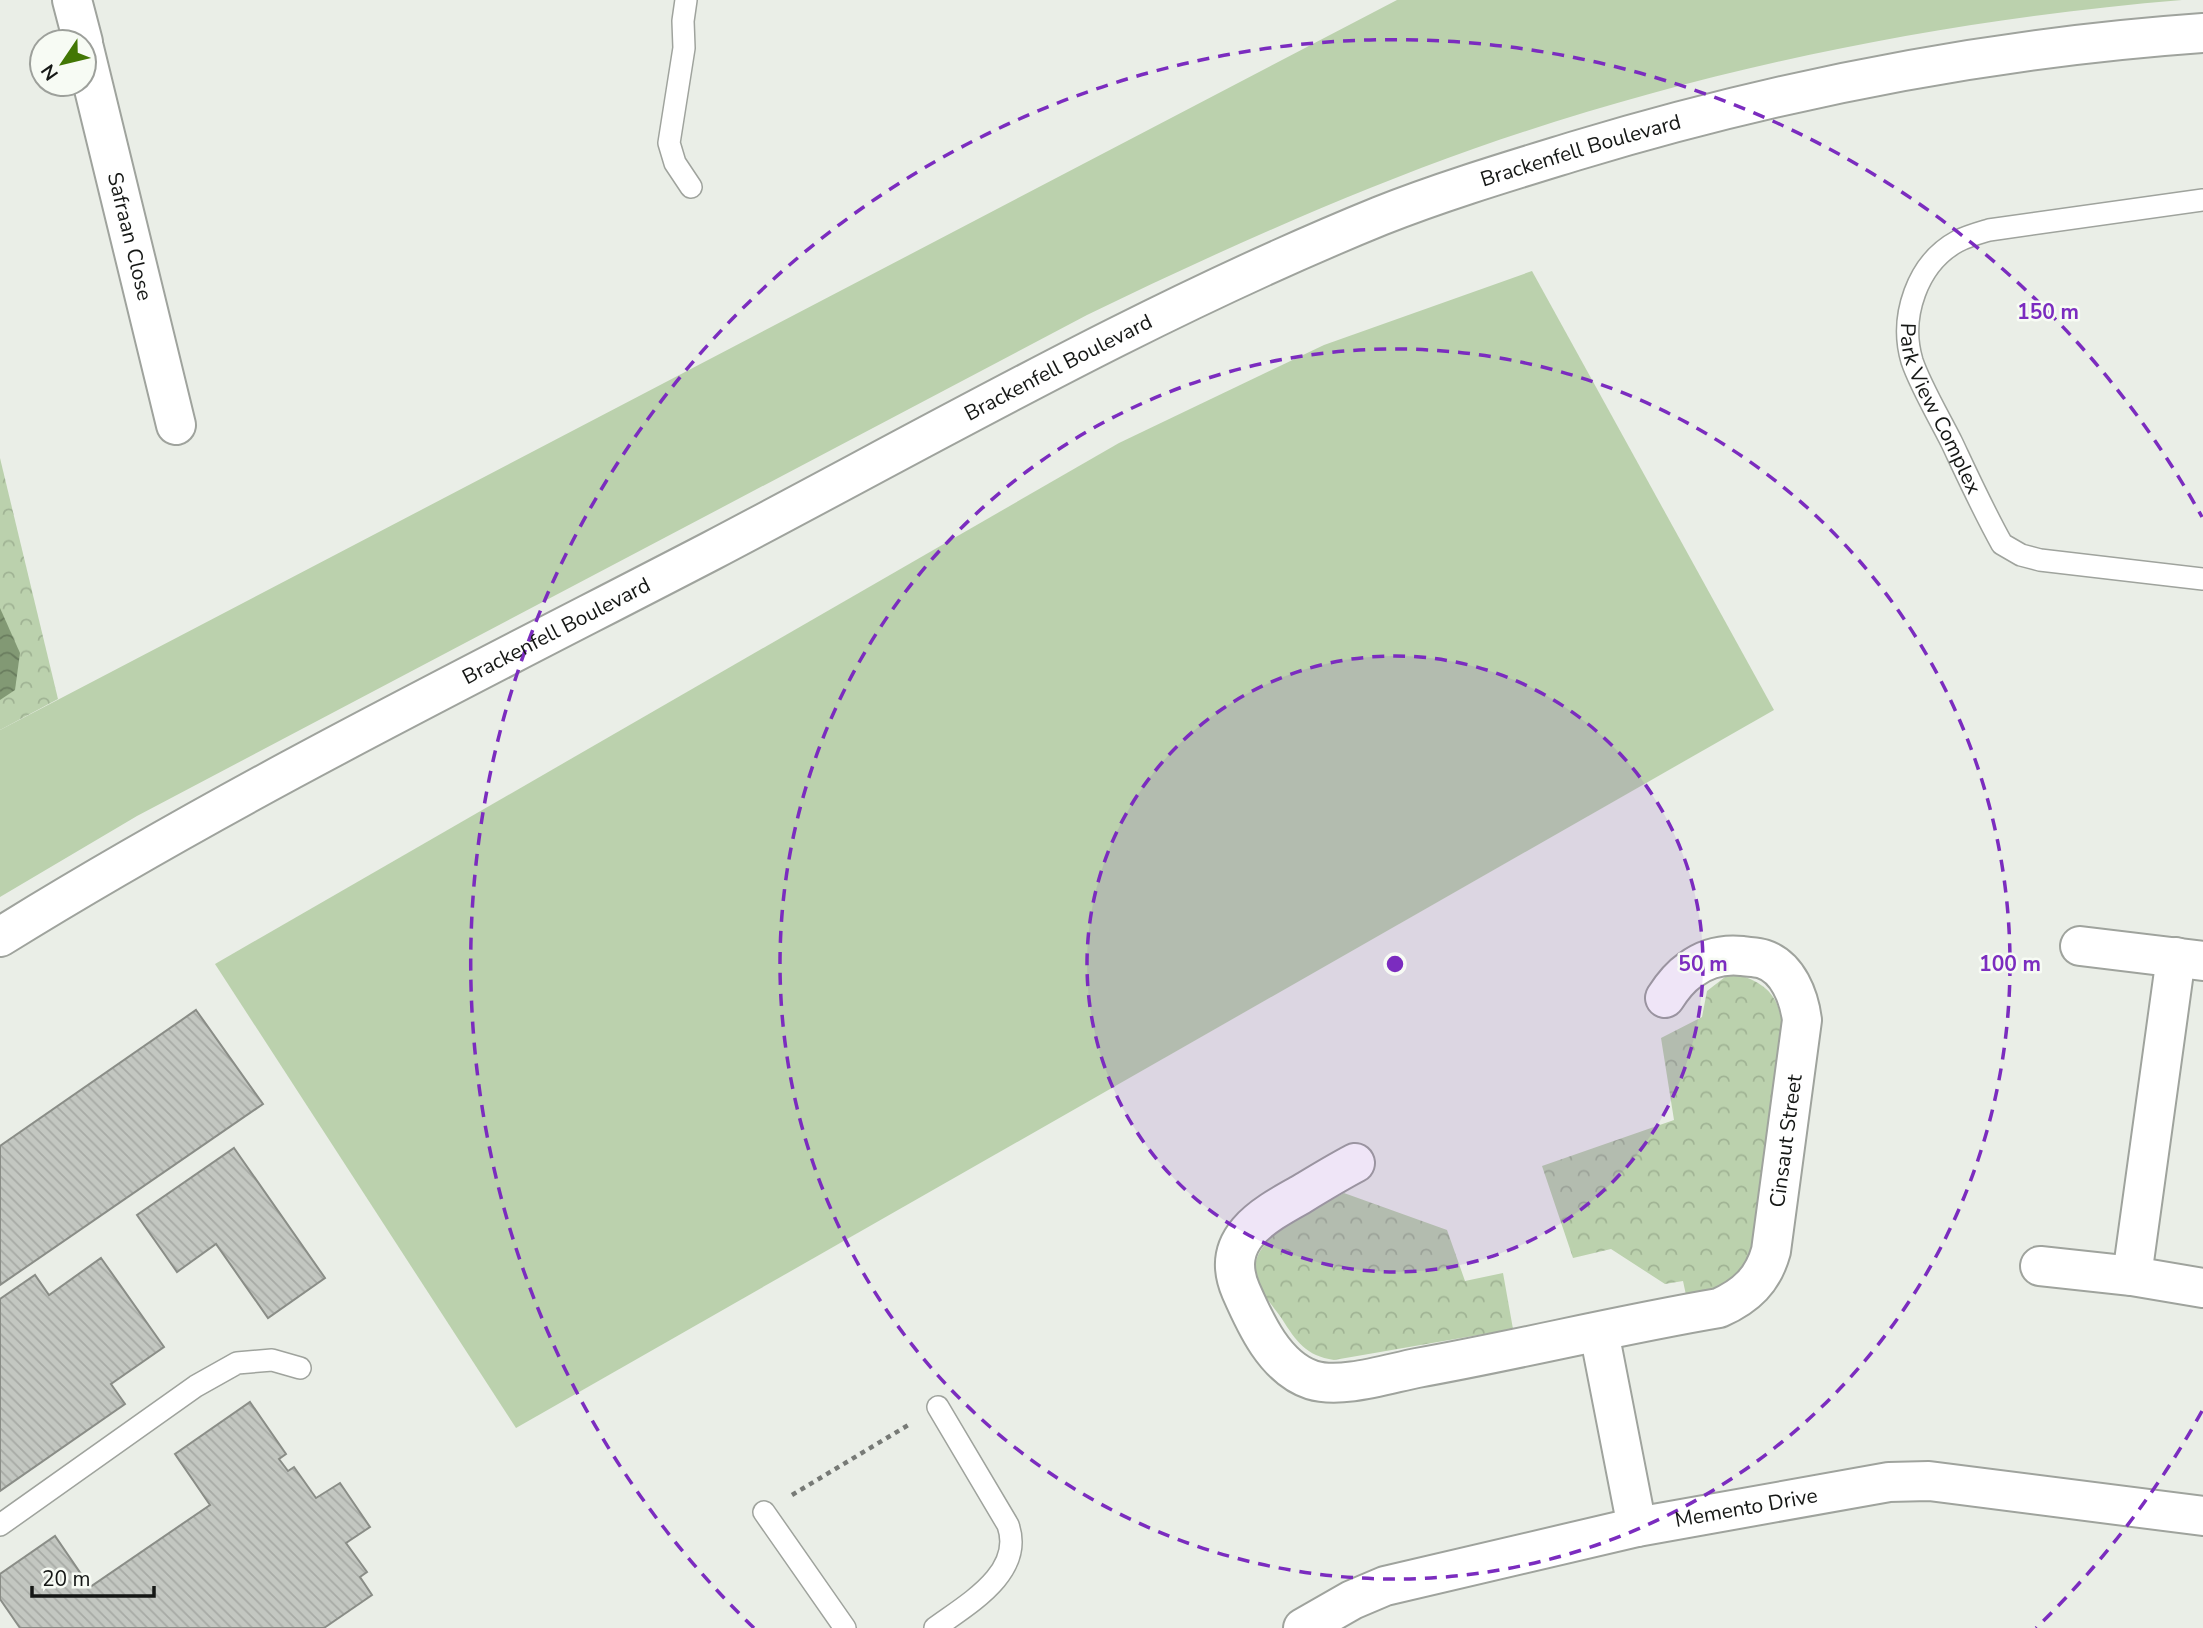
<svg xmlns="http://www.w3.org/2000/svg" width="2203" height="1628" font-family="'Nunito Sans',sans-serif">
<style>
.grass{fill:#bbd1ad}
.forest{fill:url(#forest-crowns)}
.water{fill:url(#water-waves)}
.building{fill:url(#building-back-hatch);stroke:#8a8d87;stroke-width:2}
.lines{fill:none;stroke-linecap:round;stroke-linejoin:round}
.service-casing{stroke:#9fa39d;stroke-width:24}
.minor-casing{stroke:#9fa39d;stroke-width:42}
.tertiary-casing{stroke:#9fa39d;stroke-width:42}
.path{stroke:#777a76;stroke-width:4.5;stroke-dasharray:5 5;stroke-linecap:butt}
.service{stroke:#fff;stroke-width:21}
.minor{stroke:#fff;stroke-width:38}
.tertiary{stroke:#fff;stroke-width:38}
.ring{fill:none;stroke:#7b2cbf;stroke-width:3.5;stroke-dasharray:12 9}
.labels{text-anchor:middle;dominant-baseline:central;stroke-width:5;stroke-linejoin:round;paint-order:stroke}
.street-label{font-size:21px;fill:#151715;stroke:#f7fbf4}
.centre{fill:#7b2cbf;stroke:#f7fbf4;stroke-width:3.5}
.ring-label{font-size:21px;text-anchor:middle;font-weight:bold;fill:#7b2cbf;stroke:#f7fbf4;stroke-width:5;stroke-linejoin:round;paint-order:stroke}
</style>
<defs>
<pattern id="forest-crowns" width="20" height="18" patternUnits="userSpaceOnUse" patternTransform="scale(1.75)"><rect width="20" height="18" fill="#bbd1ad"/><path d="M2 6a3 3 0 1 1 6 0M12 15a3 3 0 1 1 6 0" fill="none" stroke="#a0b394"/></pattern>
<pattern id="water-waves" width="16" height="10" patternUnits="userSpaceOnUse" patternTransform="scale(1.75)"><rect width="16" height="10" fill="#829974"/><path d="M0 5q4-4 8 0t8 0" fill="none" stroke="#697c5e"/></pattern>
<pattern id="building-back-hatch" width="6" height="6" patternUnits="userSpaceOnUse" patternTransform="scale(1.75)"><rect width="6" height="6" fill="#c3c7c1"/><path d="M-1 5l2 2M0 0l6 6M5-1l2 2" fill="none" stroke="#a7aaa5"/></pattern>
</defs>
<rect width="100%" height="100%" fill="#eaeee7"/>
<g class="grass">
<path d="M1397,0H2182C1941,20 1701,69 1473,149C1341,196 1213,254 1087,315L137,816L0,897V730Z"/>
<path d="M1532,271L1774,710L516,1428L215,964L1119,443L1324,345Z"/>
</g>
<g class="forest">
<path d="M0,458L58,699L0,730Z"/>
<path d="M1739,975C1767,983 1781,999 1782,1028L1752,1244C1743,1283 1722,1288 1686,1295L1683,1281L1665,1284L1611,1249L1573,1258L1542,1166L1674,1120L1661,1038L1702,1017L1707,991L1725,977Z"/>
<path d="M1344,1193L1447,1230L1465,1281L1503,1273L1513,1329L1334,1360C1306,1356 1296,1341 1282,1319C1273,1306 1259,1291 1256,1277C1246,1236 1316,1209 1344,1193Z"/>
</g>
<path class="water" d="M0,608L20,653L15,690L0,700Z"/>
<g class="building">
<path d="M196,1010L263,1104L0,1285V1146Z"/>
<path d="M234,1148L325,1278L268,1318L216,1244L177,1272L137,1215Z"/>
<path d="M101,1258L164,1347L111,1384L125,1404L0,1491V1299L35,1275L49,1295Z"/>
<path d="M250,1402L286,1454L279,1459L288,1471L294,1467L316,1498L340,1483L370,1527L346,1543L367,1572L360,1577L372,1595L324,1628H20L0,1599V1574L55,1536L90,1587L210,1505L175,1454Z"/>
</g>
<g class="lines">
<defs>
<g id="service">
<path d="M686,0L683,21L684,48L669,143L675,163L691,187"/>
<path id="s1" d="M2203,200L1989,230C1979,233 1968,236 1958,241C1917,263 1899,317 1912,361C1920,385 1940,419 1952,443C1968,477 1984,512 2002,544L2021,555L2040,560L2203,579"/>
<path d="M764,1512L845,1628"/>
<path d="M0,1525L196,1386L237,1363L272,1360L300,1368"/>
<path d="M935,1628C966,1605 1025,1573 1008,1525L938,1407"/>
</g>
<g id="minor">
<path d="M72,0L83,42"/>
<path id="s2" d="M84,48L176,425"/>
<path d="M2080,946L2203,961"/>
<path id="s3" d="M1355,1163C1336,1173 1318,1184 1300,1195C1262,1216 1219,1240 1241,1291C1255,1323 1275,1368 1312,1380C1341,1389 1387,1374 1417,1368C1518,1350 1618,1325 1719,1308C1746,1296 1763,1280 1771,1251L1802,1020C1799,997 1788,967 1763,959C1757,957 1748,957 1742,956C1723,954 1706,958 1690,970C1680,977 1672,987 1665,998"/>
<path d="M2040,1266L2132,1276L2203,1288"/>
<path d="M2132,1276L2176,957"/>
<path d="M1599,1332L1637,1527"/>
</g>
<g id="tertiary">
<path id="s4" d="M0,937C229,795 472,675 711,551C932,435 1149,310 1380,216C1443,191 1510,171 1575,151C1780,89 1990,48 2203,33"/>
<path id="s5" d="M1303,1628L1352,1600L1385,1586L1637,1527L1889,1482L1929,1481L2203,1516"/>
</g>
</defs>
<use href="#service" class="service-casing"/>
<use href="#minor" class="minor-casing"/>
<use href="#tertiary" class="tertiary-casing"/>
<path class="path" d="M792,1495L910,1424"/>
<use href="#service" class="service"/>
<use href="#minor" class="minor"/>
<use href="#tertiary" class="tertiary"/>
</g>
<circle cx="1395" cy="964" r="308" fill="#7b2cbf" fill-opacity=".12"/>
<g class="ring">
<circle cx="1395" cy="964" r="308"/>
<circle cx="1395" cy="964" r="615"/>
<path d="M2202 1411A923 923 0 0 1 2036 1628M754 1628A923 923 0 1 1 2202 517"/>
</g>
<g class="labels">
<g class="street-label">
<text stroke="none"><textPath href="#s4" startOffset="1769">Brackenfell Boulevard</textPath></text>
<text stroke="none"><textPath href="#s2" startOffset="194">Safraan Close</textPath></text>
<text stroke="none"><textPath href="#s4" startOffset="1202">Brackenfell Boulevard</textPath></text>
<text stroke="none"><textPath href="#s1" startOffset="441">Park View Complex</textPath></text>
<text stroke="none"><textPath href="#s4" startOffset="635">Brackenfell Boulevard</textPath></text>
<text stroke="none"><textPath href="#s3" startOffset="914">Cinsaut Street</textPath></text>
<text stroke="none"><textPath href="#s5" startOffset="462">Memento Drive</textPath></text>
</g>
</g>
<circle cx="1395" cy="964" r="10" class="centre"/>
<g class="ring-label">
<text x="2048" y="319">150 m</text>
<text x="1703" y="971">50 m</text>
<text x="2010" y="971">100 m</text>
</g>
<g transform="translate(63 63) rotate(235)"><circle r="33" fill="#f7fbf4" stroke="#9da09b" stroke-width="2"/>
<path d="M0-5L12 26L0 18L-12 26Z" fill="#427704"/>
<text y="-10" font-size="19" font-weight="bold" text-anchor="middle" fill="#151715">N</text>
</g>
<path d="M32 1586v10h122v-10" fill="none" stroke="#151715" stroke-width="3.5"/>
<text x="42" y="1586" font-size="21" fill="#151715" stroke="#f7fbf4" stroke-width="5" paint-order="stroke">20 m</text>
</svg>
